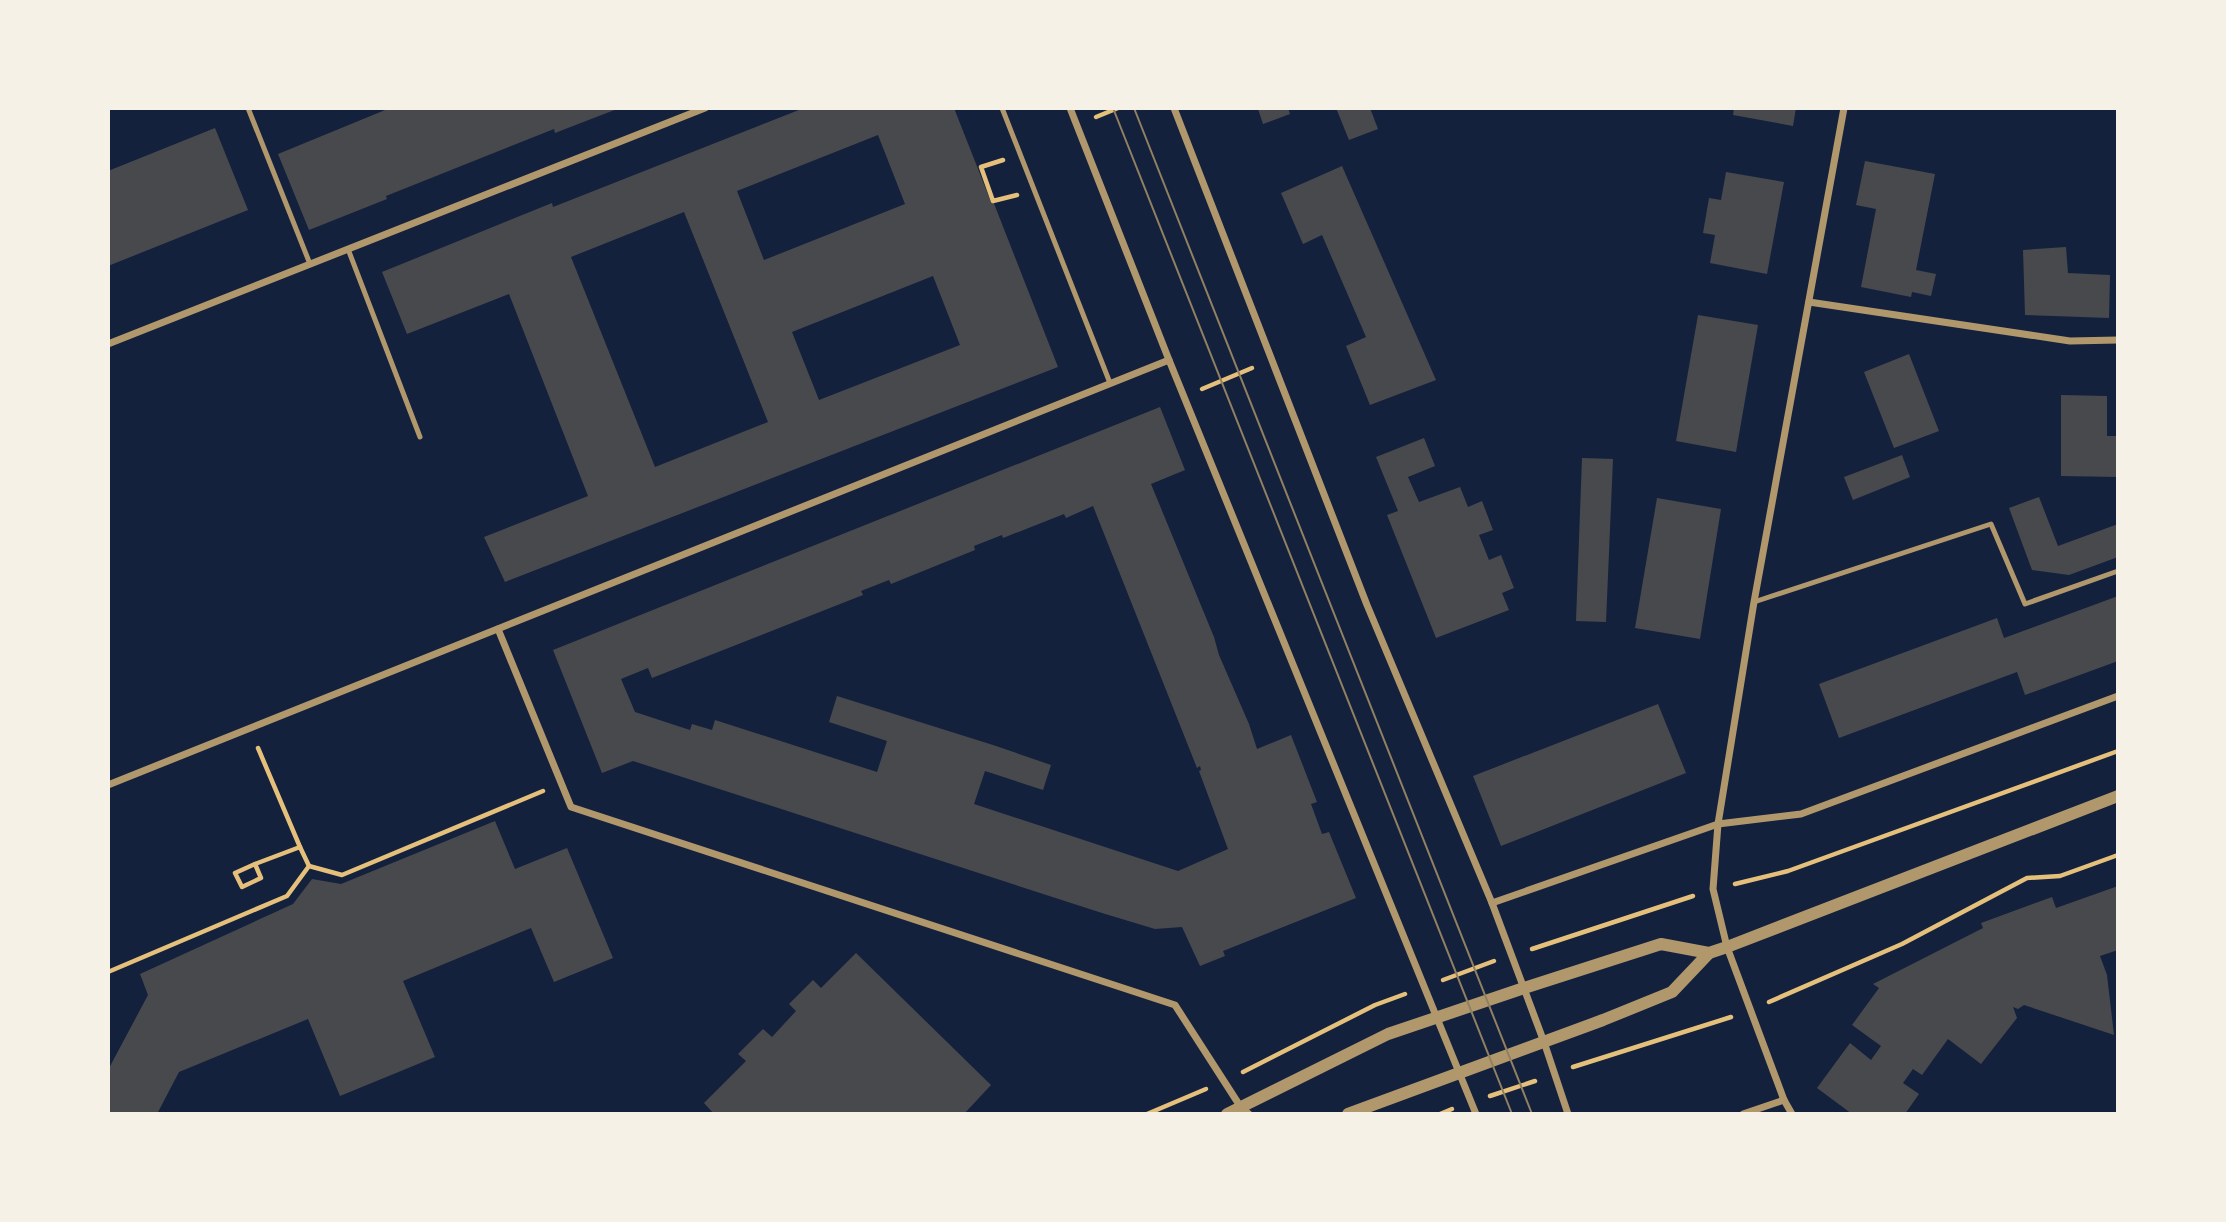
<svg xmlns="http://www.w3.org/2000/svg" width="2226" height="1222" font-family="'Playfair Display',serif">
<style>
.building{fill:#48494c;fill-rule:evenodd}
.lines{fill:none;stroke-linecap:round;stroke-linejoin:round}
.path{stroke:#e5c07b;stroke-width:4.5}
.service{stroke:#b1986c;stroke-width:5}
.minor{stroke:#b1986c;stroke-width:7}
.tertiary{stroke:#b1986c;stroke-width:12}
.tram{stroke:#918062;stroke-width:2}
</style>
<rect width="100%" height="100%" fill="#14213d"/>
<g class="building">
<path d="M390,108H617V109L555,133L554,129L386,196L387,199L309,230L278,154Z"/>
<path d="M804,108H954L991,202L993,201L1058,367L505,582L484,537L588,496L509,294L407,334L382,272L552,203L553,207ZM878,135L905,204L764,260L737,191ZM684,212L768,422L655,467L571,257ZM933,276L960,345L819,400L792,332Z"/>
<path d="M1288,108L1290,114L1263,124L1258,109Z"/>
<path d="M1336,108H1370L1378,129L1349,140Z"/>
<path d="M1734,108H1796L1793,126L1733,115Z"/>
<path d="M215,128L248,210L108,266V171Z"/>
<path d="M1865,161L1935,174L1916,270L1936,274L1931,296L1912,292L1911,297L1861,287L1876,209L1856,205Z"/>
<path d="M1342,166L1436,380L1370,405L1346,346L1366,337L1322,235L1303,244L1281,193Z"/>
<path d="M1726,172L1784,182L1767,274L1710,263L1715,235L1703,233L1709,198L1721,200Z"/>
<path d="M2066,247L2068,273L2110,275L2109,318L2025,315L2023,250Z"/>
<path d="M1698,315L1758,325L1736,452L1676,441Z"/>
<path d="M1909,354L1939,431L1894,448L1864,372Z"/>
<path d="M2061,395L2107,396V436H2118V477L2061,476Z"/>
<path d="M1160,407L1185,470L1151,484L1214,637L1219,655L1249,724L1257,749L1291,735L1317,802L1311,804L1322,834L1329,832L1356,898L1223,951L1225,956L1200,966L1182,927L1155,929L1102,913L633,761L602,773L553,650ZM1093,506L1197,768L1200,766L1201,770L1199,771L1228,849L1178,871L974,804L985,771L1043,790L1051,765L993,745L837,696L829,722L887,741L877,772L715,720L712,730L692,724L690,730L635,712L621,679L648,668L652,678L863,595L861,591L889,580L891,584L975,550L974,546L1002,535L1003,538L1064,514L1066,518Z"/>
<path d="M1424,438L1435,466L1408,477L1419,502L1460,487L1468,507L1482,501L1493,530L1479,535L1489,560L1501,555L1514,588L1502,593L1509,610L1436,638L1387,515L1398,511L1376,457Z"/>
<path d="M1902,455L1910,477L1853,500L1844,477Z"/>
<path d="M1582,458L1613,459L1606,622L1576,621Z"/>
<path d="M2039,497L2058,546L2118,524V557L2069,575L2032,570L2009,508Z"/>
<path d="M1657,498L1721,509L1700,639L1635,628Z"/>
<path d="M2118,596V661L2025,695L2017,672L1839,738L1819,684L1997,618L2004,638Z"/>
<path d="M1658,704L1686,773L1501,846L1473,776Z"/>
<path d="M495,821L515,869L567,848L613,958L554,982L531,928L403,981L435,1057L340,1096L308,1019L179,1072L157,1114H108V1070L148,995L140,974L293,904L312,879L341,884Z"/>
<path d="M2118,886V950L2100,956L2107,975L2114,1035L2024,1005L2018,1009L2013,1007L2017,1018L1981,1064L1948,1039L1922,1075L1913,1069L1903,1083L1919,1094L1905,1114H1852L1817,1088L1850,1043L1871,1060L1881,1046L1852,1025L1879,988L1873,984L1983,928L1981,923L2052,897L2056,908Z"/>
<path d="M856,953L991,1085L964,1114H714L704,1103L746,1061L738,1054L763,1029L772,1037L796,1011L789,1004L813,980L821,988Z"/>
</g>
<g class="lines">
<g class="path">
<path d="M1096,117L1118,108"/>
<path d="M1003,160L981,167L993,201L1017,195"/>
<path d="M1202,389L1252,368"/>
<path d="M258,748L300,847"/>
<path d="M255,864L261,878L242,887L235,873Z"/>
<path d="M255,864L300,847L309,866"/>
<path d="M1735,884L1788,871L2118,751"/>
<path d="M1532,949L1693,896"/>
<path d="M108,972L287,896L309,866L342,875L543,791"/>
<path d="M1443,980L1494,961"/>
<path d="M1769,1002L1902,944L2027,878L2060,876L2118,855"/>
<path d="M1573,1067L1731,1017"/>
<path d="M1243,1072L1375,1005L1405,994"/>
<path d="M1490,1096L1535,1081"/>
<path d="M1147,1114L1206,1089"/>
<path d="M1440,1114L1452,1109"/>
</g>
<g class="service">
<path d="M248,108L310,264"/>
<path d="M1002,108L1110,383"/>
<path d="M348,249L420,437"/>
<path d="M1754,602L1991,524L2025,604L2118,571"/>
</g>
<g class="minor">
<path d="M1070,108L1169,360L1476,1114"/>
<path d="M1174,108L1367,605L1492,903L1544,1042L1568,1114"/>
<path d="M1809,302L2070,341L2118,340"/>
<path d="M108,344L705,108"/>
<path d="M498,629L571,807L1175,1005L1240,1106L1249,1114"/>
<path d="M108,785L1169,360"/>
<path d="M1492,903L1718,824L1801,814L2118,696"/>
<path d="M1743,1114L1784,1100"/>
<path d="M1792,1114L1784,1100L1727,947L1713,889L1718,824L1754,602L1844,108"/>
</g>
<g class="tertiary">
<path d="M1227,1114L1388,1034L1524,988L1661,944L1709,953L1727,947L2118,796"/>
<path d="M1348,1114L1603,1020L1672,992L1709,953"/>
</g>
<g class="tram">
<path d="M1113,108L1512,1114"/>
<path d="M1134,108L1532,1114"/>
</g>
</g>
<rect width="2226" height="1222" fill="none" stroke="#f6f1e7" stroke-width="220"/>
</svg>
